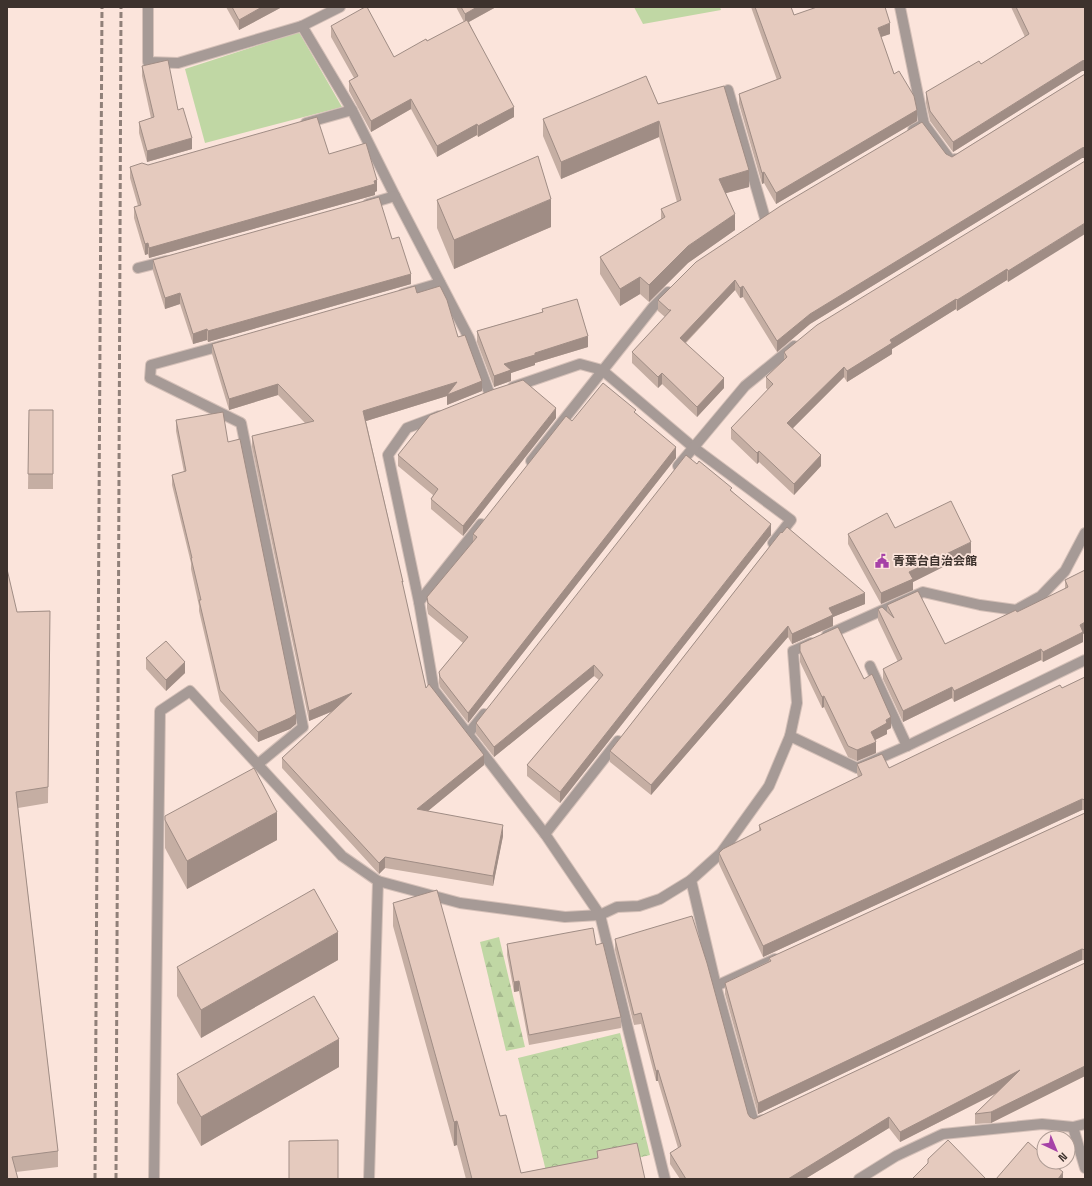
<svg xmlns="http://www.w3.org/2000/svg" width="1092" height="1186" font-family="'Space Grotesk','Noto Sans JP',sans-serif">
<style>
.grass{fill:#c0d7a4}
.forest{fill:url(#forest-firs)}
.park{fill:url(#park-crowns)}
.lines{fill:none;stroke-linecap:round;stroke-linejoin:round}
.street-casing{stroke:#d5c0b8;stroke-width:12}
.street{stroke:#a69a96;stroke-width:10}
.rail{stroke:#908079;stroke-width:3;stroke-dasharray:6 3;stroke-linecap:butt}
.wall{fill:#c5aea3}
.shaded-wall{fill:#a08d85}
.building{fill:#e5cabe;stroke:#a08d85}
.labels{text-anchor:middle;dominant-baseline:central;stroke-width:3.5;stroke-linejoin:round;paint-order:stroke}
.poi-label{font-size:12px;font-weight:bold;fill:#3d322d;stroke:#fbe4db;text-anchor:start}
</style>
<defs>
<pattern id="forest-firs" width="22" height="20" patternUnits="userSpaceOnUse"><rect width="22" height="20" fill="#c0d7a4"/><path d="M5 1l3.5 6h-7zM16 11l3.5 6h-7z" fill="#a6b98e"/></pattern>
<pattern id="park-crowns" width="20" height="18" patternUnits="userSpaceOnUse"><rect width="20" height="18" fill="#c0d7a4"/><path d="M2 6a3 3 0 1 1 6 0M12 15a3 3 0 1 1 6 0" fill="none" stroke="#a6b98e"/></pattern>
</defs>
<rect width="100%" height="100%" fill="#fbe4db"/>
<g class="grass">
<path d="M634,7H720L721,10L643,24Z"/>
<path d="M299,32L342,107L205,143L185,69Z"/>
</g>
<path class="forest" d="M499,937L525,1047L506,1051L480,942Z"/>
<path class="park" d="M620,1033L650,1155L548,1179L518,1058Z"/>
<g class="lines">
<defs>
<g id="street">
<path d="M148,7V62L178,63L302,26L340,7"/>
<path d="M900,7L924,124"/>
<path d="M302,26L352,110L395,196L469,338L490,395"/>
<path d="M728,90L765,218"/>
<path d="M306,123L352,110"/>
<path d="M913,130L924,124L951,161L955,159"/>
<path d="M368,204L395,196"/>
<path d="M138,268L166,261"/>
<path d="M403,294L440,283"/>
<path d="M224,345L151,365L150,378L241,423L303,727L258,764"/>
<path d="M513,387L580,364L602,370L693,447L791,520L773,543"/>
<path d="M439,416L407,428L388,455L419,602L434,690L545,834L600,915L665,1179"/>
<path d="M531,461L653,307L668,292"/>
<path d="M678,466L745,386L794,346"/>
<path d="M419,602L481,524"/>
<path d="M827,635L923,592L980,605L1016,610L1041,596L1065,571L1085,533"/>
<path d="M870,666L907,746"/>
<path d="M468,734L484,714"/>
<path d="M790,736L797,703L793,651L811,643"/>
<path d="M545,834L618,741"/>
<path d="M716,986L775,959"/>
<path d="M762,1120L754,1123L716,986L691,880L721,853L769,786L790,736L857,768L907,746L1085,660"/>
<path d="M1073,1127L1085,1168"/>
<path d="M154,1179L160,711L190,691L342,856L378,881L460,903L565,917L600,915L617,907L639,906L660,899L691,880"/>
<path d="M369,1179L378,881"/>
<path d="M859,1179L896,1156L943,1134L1042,1124L1073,1127L1085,1124"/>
</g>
</defs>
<use href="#street" class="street-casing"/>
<use href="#street" class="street"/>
<g class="rail">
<path d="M95,1179L102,7"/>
<path d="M116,1179L121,7"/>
</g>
</g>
<g class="wall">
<path d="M226,7H282L239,30Z"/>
<path d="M456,7H496L469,22L514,117L478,137L477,135L437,157L411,109L371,132L349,91V81L354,78L331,37V26L394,57L427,41L464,22Z"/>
<path d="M751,7H791L794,15L890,34L881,37L894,74L917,121L776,204L764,183L762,184L739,104V94L777,80Z"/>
<path d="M1011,7H1085V71H1082L953,152L930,121L926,103V92L981,64L1025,37Z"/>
<path d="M142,66L178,110L192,149L147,162L139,133V122L151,118L142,76Z"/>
<path d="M1085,74V158H1082L810,324L777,352L743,297L740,298L735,290L686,343L724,388L697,417L662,384L658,388L632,363V352L665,317L658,311V300L946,154L952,157Z"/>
<path d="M658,104L749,187L726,193L735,230L688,263L649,302L640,294L620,306L600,274V257L661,219V209L677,202L659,137L561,179L543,136V119Z"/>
<path d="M329,154L377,191L375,192V195L149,258L148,254L145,255L134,218V207L138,206L130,178V167L148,165Z"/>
<path d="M1085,161L1008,282L1007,280L957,311L956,309L892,349V354L847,382L844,377L792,429L821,466L794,495L759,462L757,464L731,439V428L768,390L766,388V377L784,360V352Z"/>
<path d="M437,200L551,227L454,269L437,228Z"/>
<path d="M392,239L411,284L208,342L207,340L193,344L180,304L165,309L153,271V260Z"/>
<path d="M417,293L458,337L482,391L447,405V396L366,421L403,582V587L426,688L484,765L428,811L503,836L493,886L385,868L379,874L282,768V758L331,712L309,721L252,447V436L305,423L278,395L229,410L212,354V344Z"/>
<path d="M542,309L588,347L535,363V365L511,373V381L494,387L477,342V331L542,312Z"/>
<path d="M29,410H53V489H28Z"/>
<path d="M636,413L676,458L468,723L440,687L439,683V672L463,643L428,614L427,608V597L473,542V534L572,421Z"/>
<path d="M556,418L463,536L431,509V499L433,495L398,466V455Z"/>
<path d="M176,420L228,442L296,724L290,729L258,742L220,701L199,611V606L191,569V563L172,485V475L184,472L176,431Z"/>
<path d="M697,464L732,491L771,535L560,803L527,776V765L599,680L594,676L494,757L476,734V723Z"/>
<path d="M895,528L971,553L913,582V590L881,604L848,544V534Z"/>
<path d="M781,532L865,604L833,617V626L792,644L788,637L651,795L610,762V751Z"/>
<path d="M1085,570L1083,642L1043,662L1041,660L954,702L952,698L903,722L883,679V669L898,662L878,620V609L887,612V605L945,644L1017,612L1065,589V580Z"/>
<path d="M50,611L48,803L18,808L58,1151V1167L16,1172L7,1179L17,612Z"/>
<path d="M800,644L864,679L891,728L887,730V734L875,740L876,753L857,761L848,757L824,707L822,708L800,662Z"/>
<path d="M146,658L185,673L166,691L146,669Z"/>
<path d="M1085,677V810H1082L763,957L719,864V853L759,832V825L858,777L857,774V764L889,768L1062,688Z"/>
<path d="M1085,813V960H1082L758,1114L725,994V983L769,961V958Z"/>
<path d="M165,816L277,840L187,889L165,848Z"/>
<path d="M393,903L500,1116L521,1173L597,1158V1151L645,1179H466L457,1145L454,1146L393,926Z"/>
<path d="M615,939L750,1117L754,1119L1085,963V1076L991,1123L975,1124V1114L997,1093L900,1142L889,1128L805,1179H680L670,1164V1153L678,1148L658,1081H656L641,1024L634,1025L615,950Z"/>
<path d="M507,944L596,945L621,1017V1028L529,1045L519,991L514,992L507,955Z"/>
<path d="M338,960L201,1038L177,996V967Z"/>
<path d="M339,1067L201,1146L177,1103V1074Z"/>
</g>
<g class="shaded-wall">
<path d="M262,7H282L239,30V20Z"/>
<path d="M477,7H496L465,24V14Z"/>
<path d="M890,23V34L878,38V28Z"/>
<path d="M1085,60V71H1082L953,152V142L1082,61Z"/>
<path d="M411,99V109L371,132V121Z"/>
<path d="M514,107V117L478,137V126Z"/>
<path d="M917,110V121L776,204V193Z"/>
<path d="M659,121V137L561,179V162Z"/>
<path d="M477,124V135L437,157V146Z"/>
<path d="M192,138V149L147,162V151Z"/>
<path d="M1085,147V158H1082L810,324L777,352V341L810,314L1082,148Z"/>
<path d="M749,170V187L719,195V179Z"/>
<path d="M764,172V183L762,184V173Z"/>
<path d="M377,180V191L375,192V195L149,258V248Z"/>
<path d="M551,199V227L454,269V240Z"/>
<path d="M735,214V230L688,263L649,302V285L688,246Z"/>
<path d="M1085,223V234L1008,282V271Z"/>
<path d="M148,243V254L145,255V244Z"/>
<path d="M1007,269V280L957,311V300Z"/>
<path d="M411,274V284L208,342V331Z"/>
<path d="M640,277V294L620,306V289Z"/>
<path d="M735,280V290L680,348V338Z"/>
<path d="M743,286V297L740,298V288Z"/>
<path d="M180,293V304L165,309V298Z"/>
<path d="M956,299V309L892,349V354L847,382V371L890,340Z"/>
<path d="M207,329V340L193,344V334Z"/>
<path d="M588,336V347L535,363V365L511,373V381L494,387V376L504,364L535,353Z"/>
<path d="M844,367V377L787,434V423Z"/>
<path d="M662,373V384L658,388V377Z"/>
<path d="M724,378V388L697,417V407Z"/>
<path d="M482,381V391L447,405V396L363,422V411L457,382Z"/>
<path d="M278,384V395L229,410V399Z"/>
<path d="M556,408V418L463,536V526Z"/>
<path d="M676,447V458L468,723V713Z"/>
<path d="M759,451V462L757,464V453Z"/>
<path d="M821,455V466L794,495V484Z"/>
<path d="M771,524V535L560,803V792Z"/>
<path d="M971,542V553L913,582V590L881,604V593L909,572Z"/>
<path d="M865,593V604L833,617V626L792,644V634L829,608Z"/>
<path d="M1085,622V633L1083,634V642L1043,662V652L1080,625Z"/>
<path d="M788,626V637L651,795V785Z"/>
<path d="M1041,649V660L954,702V691Z"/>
<path d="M185,662V673L166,691V680Z"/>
<path d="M594,665V676L494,757V747Z"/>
<path d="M952,687V698L903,722V711Z"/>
<path d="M352,693V703L309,721V711Z"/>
<path d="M824,696V707L822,708V697Z"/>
<path d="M296,714V724L290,729L258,742V732Z"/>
<path d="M891,717V728L887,730V734L871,742V732L886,720Z"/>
<path d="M876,742V753L857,761V750Z"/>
<path d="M484,755V765L417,820V809Z"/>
<path d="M1082,799V810L763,957V946Z"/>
<path d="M277,812V840L187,889V861Z"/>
<path d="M503,825V836L493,886V876Z"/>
<path d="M385,857V868L379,874V863Z"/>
<path d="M338,932V960L201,1038V1010Z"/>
<path d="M1082,949V960L758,1114V1103Z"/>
<path d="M519,981V991L514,992V982Z"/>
<path d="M339,1039V1067L201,1146V1117Z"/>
<path d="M1085,1066V1076L991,1123V1112Z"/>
<path d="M658,1070V1081H656V1071Z"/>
<path d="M1020,1070V1081L900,1142V1132Z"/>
<path d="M889,1117V1128L805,1179H788Z"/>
<path d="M457,1121V1145L454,1146V1122Z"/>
<path d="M1063,1172V1179H1058Z"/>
</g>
<g class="building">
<path d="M232,7H262L239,20Z"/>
<path d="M365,7H367L394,57L426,39L427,41L467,20L514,107L478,126L477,124L437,146L411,99L371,121L349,81L358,76L331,26Z"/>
<path d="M461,7H477L465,14Z"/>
<path d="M755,7H791L794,15L817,7H885L890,23L878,28L894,74L899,71L914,96L917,110L776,193L764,172L762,173L739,94L781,78Z"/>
<path d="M1016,7H1085V60L1082,61L953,142L930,111L926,92L979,61L981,64L1029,34Z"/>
<path d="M168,60L178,110L183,108L192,138L147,151L139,122L154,117L142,66Z"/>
<path d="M1085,74V147L1082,148L810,314L777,341L743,286L740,288L735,280L680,338L724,378L697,407L662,373L658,377L632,352L671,310H669L658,300L696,262L782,205L922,122L946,154L952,157Z"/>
<path d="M646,76L658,104L724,86L749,170L719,179L735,214L688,246L649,285L640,277L620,289L600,257L665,217L661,209L681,200L659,121L561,162L543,119Z"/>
<path d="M317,117L329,154L366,143L377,180L374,181L375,184L149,248L148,243L145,244L134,207L141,205L130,167L142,163L148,165Z"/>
<path d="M538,156L551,199L454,240L437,200Z"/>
<path d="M1085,161V223L1008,271L1007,269L957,300L956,299L890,340L892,343L847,371L844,367L787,423L821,455L794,484L759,451L757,453L731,428L773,384L766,377L787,357L784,352L817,325Z"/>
<path d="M379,197L392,239L399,237L411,274L208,331L207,329L193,334L180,293L165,298L153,260Z"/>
<path d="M415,286L417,293L440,286L447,300L458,337L465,335L482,381L447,395L457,382L363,411L403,582L402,581L426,688L429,684L484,755L417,809L503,825L493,876L385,857L379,863L282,758L352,693L309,711L252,436L314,421L278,384L229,399L212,344Z"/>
<path d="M577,299L588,336L535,353V355L504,364L511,370L494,376L477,331L543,312L542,309Z"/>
<path d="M523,380L556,408L463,526L431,499L438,489L398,455L430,415L492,390Z"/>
<path d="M603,383L636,410L634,412L676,447L468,713L440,677L439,672L468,637L428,603L427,597L477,537L473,534L566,416L572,421Z"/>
<path d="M29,410H53V474H28Z"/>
<path d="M223,412L228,442L240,439L296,714L290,718L258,732L220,690L199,600H201L191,558H192L172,475L186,471L176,420Z"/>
<path d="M686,455L697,464L699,461L732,488L730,490L771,524L560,792L527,765L603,675L594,665L494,747L476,723Z"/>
<path d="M951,501L971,542L909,572L913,579L881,593L848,534L887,513L895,528Z"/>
<path d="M787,527L865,593L829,608L833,615L792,634L788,626L651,785L610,751L781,532L782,533Z"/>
<path d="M7,569L17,612L50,611L48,787L16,792L58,1151L12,1157L18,1179H7Z"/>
<path d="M1085,570V622L1080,625L1083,632L1043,652L1041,649L954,691L952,687L903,711L883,669L902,659L878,609L882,607L894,618L887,605L918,591L945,644L1016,610L1017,612L1068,587L1065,580Z"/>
<path d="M838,627L864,679L872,674L891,717L886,720L887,723L871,732L876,742L857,750L848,746L824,696L822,697L800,651V644Z"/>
<path d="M166,641L185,662L166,680L146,658Z"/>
<path d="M1085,677V800L1082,799L763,946L719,853L723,849L761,830L759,825L862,775L857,764L882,754L889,768L1060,685L1062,688Z"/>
<path d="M254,768L277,812L187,861L165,820V816Z"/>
<path d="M1085,813V950L1082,949L758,1103L725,983L771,961L769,958Z"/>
<path d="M314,889L338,932L201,1010L177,967Z"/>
<path d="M437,890L500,1116L506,1115L521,1173L598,1158L597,1151L637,1143L645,1179H472L457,1121L454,1122L393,903Z"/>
<path d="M692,916L707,963L748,1114L750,1117L754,1119L1085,963V1066L991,1112L975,1114L1020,1070L900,1132L889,1117L788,1179H686L670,1153L681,1146L658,1070L656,1071L641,1013L634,1015L615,939Z"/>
<path d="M593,928L596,945L603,943L621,1017L529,1035L519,981L514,982L507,944Z"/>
<path d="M314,996L339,1039L201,1117L177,1074Z"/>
<path d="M338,1140V1179H289V1141Z"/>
<path d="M948,1140L986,1179H912L928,1163V1159Z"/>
<path d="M1028,1142L1044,1156V1162H1051L1063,1172L1058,1179H996Z"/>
</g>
<defs>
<symbol id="civic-bare" viewBox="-9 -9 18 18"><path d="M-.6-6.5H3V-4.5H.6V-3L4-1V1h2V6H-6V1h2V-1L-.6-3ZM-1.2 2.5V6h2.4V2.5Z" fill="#a642a7" stroke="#fbe4db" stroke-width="2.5" paint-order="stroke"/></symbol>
</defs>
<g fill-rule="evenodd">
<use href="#civic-bare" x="872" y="551" width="20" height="20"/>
</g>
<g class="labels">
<g class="poi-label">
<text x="893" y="561">青葉台自治会館</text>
</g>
</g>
<rect width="1092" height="1186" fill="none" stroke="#3d322d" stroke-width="16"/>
<g transform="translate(1056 1150) rotate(136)"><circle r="19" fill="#fbe4db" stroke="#af9d95"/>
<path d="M0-3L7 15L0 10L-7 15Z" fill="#a642a7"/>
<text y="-6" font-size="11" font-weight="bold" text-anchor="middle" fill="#3d322d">N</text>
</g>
</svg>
